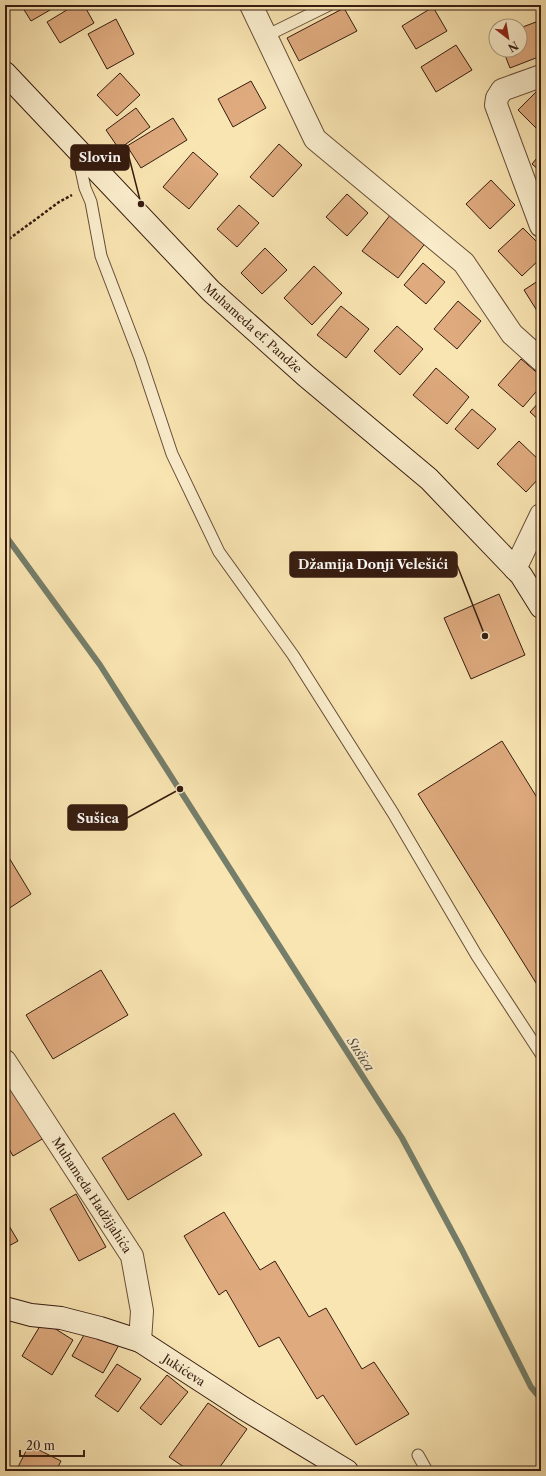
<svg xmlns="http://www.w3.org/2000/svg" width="546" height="1476" font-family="'Libre Caslon Text',serif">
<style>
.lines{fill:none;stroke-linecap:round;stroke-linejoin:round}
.stream{stroke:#757e6a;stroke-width:6}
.building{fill:#deaa7e;stroke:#361c10}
.lane-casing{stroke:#674e38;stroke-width:13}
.street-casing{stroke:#674e38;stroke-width:24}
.secondary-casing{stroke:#361c10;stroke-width:24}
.path{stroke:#361c10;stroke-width:2.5;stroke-dasharray:3 2;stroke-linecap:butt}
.lane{stroke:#fbeecd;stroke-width:11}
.street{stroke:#fbeecd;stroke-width:22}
.secondary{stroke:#fbeecd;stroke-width:22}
.labels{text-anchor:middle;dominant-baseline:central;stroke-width:4;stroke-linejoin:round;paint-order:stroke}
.street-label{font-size:12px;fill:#361c10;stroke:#fbeecd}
.water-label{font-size:13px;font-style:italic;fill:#564d3d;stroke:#fbeecd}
.leader{fill:none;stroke:#361c10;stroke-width:1.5}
.callout-dot{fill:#361c10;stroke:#fbeecd;stroke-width:1.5}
.callout{fill:#361c10;stroke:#361c10;stroke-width:1.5}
.callout-label{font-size:13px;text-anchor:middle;font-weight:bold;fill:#fff}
</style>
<rect width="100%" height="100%" fill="#f9e5b2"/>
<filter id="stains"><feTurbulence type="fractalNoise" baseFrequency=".005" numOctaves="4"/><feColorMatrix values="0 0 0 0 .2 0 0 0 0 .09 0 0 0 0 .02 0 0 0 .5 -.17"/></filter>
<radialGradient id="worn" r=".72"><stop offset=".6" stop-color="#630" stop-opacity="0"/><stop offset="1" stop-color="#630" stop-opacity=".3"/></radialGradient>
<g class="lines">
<path class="stream" d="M5,535L100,665L402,1138L462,1250L531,1387L541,1399"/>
</g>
<g class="building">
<path d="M21,5H56L57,6L31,21Z"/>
<path d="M75,5H84L94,23L60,43L47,22Z"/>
<path d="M396,5H404L398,9Z"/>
<path d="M433,7L447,31L416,49L402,26Z"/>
<path d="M344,8L357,31L299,61L287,38Z"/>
<path d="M116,19L134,54L107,69L88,34Z"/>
<path d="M536,22L541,35V56L510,68L503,50H520V28Z"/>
<path d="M456,45L472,70L436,92L421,67Z"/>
<path d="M120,73L140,95L117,116L97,95Z"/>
<path d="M251,81L266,108L233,127L218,99Z"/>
<path d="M541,87V125L537,129L518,110Z"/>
<path d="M136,108L150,127L119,149L106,130Z"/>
<path d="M173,118L187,140L141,168L127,146Z"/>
<path d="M279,144L302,165L273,197L250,177Z"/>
<path d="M193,152L218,174L189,209L163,187Z"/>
<path d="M541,153V172L532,164Z"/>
<path d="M491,180L515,205L490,229L466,204Z"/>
<path d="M347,194L368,213L347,236L326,217Z"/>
<path d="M239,205L259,223L237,247L217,229Z"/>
<path d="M391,214L427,241L398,278L362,251Z"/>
<path d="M523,228L541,246V258L522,276L498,251Z"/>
<path d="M265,248L287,270L262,294L241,273Z"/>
<path d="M423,263L445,282L426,304L404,285Z"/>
<path d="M314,266L342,293L312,325L284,298Z"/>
<path d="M541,279V313L539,314L524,290Z"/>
<path d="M458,301L481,321L457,349L434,329Z"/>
<path d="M341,306L369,329L346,358L317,335Z"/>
<path d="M397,326L423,349L400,375L374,351Z"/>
<path d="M521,359L541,376V386L523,407L498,385Z"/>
<path d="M436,368L469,397L447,424L413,395Z"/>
<path d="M541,400V422L530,412Z"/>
<path d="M472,409L496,429L478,449L455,429Z"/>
<path d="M519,441L541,462V476L526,492L497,464Z"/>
<path d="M499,594L525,655L471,679L444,618Z"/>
<path d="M502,741L541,804V991L418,794Z"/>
<path d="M5,851L31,894L5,911Z"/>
<path d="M101,970L128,1015L53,1059L26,1015Z"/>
<path d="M12,1084L44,1138L13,1156L5,1142V1088Z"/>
<path d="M174,1113L202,1155L128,1200L102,1158Z"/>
<path d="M76,1194L106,1247L79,1261L50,1209Z"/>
<path d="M224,1212L260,1270L275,1261L309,1317L326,1308L362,1369L374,1362L409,1414L356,1445L323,1395L317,1399L279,1337L259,1347L226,1290L219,1295L184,1236Z"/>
<path d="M5,1219L18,1241L5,1248Z"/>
<path d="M43,1321L73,1340L52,1375L22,1356Z"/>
<path d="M88,1328L119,1345L103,1373L72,1356Z"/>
<path d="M117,1364L141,1379L118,1412L95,1396Z"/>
<path d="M167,1375L188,1392L161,1425L140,1408Z"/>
<path d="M208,1403L247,1429L217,1471H190L169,1457Z"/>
<path d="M29,1445L61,1461L56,1471H16Z"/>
<path d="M296,1467L301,1471H293Z"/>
</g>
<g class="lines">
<defs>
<g id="lane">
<path d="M266,36L329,5"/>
<path d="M78,156L85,188L91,202L101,256L140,358L172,454L219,552L293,655L393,813L477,956L541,1054"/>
<path d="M418,1455L427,1471"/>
</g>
<g id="street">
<path d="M251,5L315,139L464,263L512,334L541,360"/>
<path d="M541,76L502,90L497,98L496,105L541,226"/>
<path d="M515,569L541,515"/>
<path d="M5,1061L132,1256L142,1311L140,1341"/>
</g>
<g id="secondary">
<path d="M5,73L211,291L306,376L429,479L521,575L541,607"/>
<path d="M5,1308L31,1315L61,1318L100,1328L140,1341L243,1408L347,1471"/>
</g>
</defs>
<use href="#lane" class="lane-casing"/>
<use href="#street" class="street-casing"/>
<use href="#secondary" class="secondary-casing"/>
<path class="path" d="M5,242L59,202L72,195"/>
<use href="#lane" class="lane"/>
<use href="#street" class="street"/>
<use href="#secondary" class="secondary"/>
</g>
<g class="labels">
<g class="street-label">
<text transform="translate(253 328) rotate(42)">Muhameda ef. Pandže</text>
<text transform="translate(92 1195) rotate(57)">Muhameda Hadžijahića</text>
<text transform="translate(184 1370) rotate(33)">Jukićeva</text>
</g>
<g class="water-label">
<text transform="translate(361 1054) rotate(57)">Sušica</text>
</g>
</g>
<path class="leader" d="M141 204L129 157M485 636L457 565M180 789L127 818"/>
<g class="callout-dot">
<circle cx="141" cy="204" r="4"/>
<circle cx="485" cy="636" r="4"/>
<circle cx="180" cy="789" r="4"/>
</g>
<g class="callout">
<rect x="71" y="145" width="58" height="25" rx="4"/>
<rect x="290" y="552" width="167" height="25" rx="4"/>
<rect x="68" y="805" width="59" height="25" rx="4"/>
</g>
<g class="callout-label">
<text x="100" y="162">Slovin</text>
<text x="373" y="569">Džamija Donji Velešići</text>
<text x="98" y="823">Sušica</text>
</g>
<rect width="546" height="1476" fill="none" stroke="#f9e5b2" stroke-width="20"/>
<rect x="6" y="6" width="534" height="1464" fill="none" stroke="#361c10" stroke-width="2"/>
<rect x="10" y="10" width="526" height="1456" fill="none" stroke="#361c10"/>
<g transform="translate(508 38) rotate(149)"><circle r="19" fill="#fbeecd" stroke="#ac9a81"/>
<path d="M0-3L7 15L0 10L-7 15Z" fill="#8f2418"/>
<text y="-6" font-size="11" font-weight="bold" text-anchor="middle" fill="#361c10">N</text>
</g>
<path d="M20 1450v6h64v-6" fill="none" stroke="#361c10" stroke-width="2"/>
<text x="26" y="1450" font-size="12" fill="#361c10" stroke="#fbeecd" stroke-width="3" paint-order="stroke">20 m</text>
<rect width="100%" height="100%" filter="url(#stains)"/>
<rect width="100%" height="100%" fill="url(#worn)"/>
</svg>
